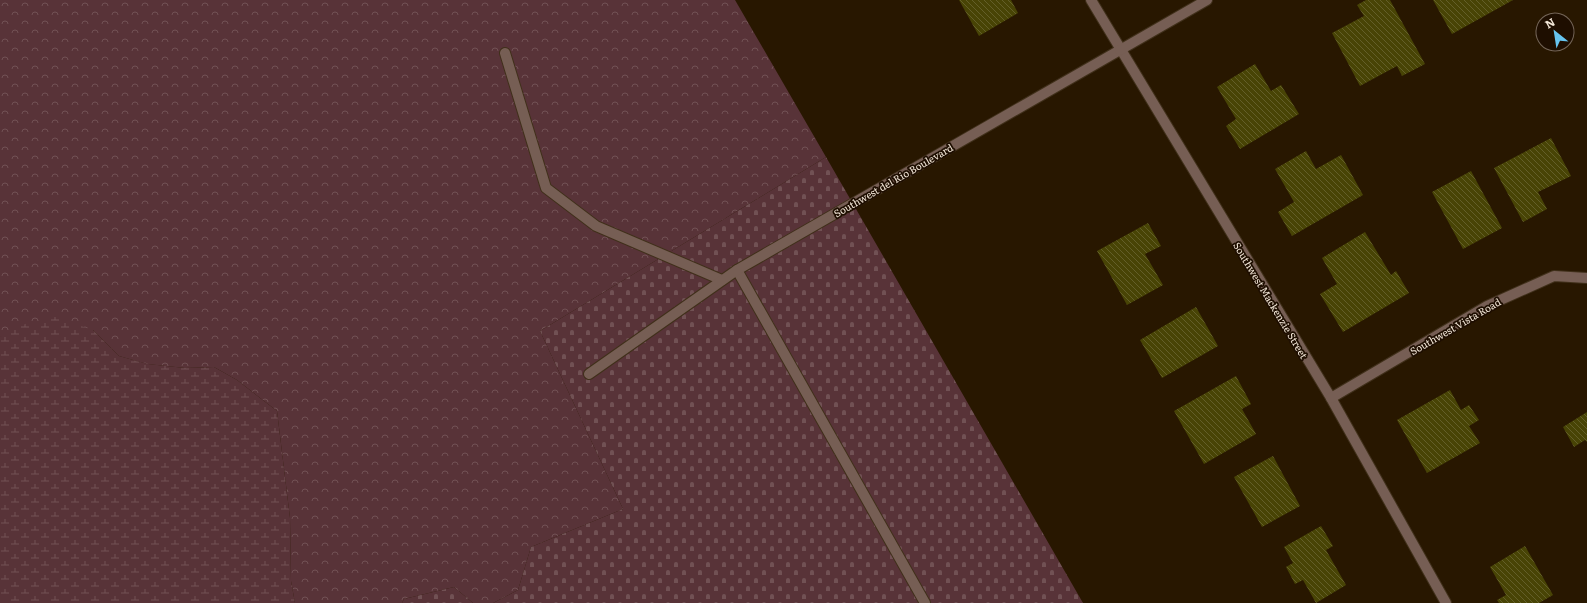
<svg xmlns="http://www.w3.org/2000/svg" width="1587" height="603" font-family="Literata,serif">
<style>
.forest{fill:url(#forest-crowns)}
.wetland{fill:url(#wetland-marsh)}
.cemetery{fill:url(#cemetery-stones)}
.building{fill:url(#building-back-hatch)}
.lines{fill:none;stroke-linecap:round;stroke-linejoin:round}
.service-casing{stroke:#40301a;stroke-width:12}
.minor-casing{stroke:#40301a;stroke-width:12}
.tertiary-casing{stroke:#40301a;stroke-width:12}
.service{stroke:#765e54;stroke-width:10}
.minor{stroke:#765e54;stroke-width:10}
.tertiary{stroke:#765e54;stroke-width:10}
.labels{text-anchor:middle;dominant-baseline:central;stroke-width:3.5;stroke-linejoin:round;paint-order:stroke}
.street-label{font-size:10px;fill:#f4e8d9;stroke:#1e0e00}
</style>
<defs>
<pattern id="forest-crowns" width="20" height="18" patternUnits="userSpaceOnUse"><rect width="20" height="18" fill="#583338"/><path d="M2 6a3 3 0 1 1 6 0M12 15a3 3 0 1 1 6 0" fill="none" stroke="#715154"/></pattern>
<pattern id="wetland-marsh" width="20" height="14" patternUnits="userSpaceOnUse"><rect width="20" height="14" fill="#583338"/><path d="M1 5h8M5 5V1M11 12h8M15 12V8" fill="none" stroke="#715154"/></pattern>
<pattern id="cemetery-stones" width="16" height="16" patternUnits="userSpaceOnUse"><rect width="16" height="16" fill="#583338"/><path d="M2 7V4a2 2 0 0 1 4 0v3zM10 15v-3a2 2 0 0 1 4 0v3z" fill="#715154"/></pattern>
<pattern id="building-back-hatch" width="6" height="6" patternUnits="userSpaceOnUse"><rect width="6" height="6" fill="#484405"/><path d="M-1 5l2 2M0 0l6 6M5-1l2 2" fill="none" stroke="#635f29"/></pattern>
</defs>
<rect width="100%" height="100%" fill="#281700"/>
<path class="forest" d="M0,0H735L826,157L540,331L623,509L531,547L518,590L493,603H473L454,587L404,599L402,603H295L291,581L290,518L277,411L237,380L214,367L185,368L147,364L119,356L93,330L0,337Z"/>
<path class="wetland" d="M55,317L93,330L119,356L148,364L185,368L214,367L237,380L277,411L290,518L291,581L295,603H0V337L25,324Z"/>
<g class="cemetery">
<path d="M826,157L1083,603H493L518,590L531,547L623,509L540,331Z"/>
<path d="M454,587L473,603H402L404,599Z"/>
</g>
<g class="building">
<path d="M959,0H1011L1018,13L979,36Z"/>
<path d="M1366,0H1390L1425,64L1402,76L1397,66L1360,86L1332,33L1364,16L1357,5Z"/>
<path d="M1433,0H1513L1452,34Z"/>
<path d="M1255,64L1271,91L1281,85L1299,114L1240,149L1226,126L1236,119L1217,87Z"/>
<path d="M1551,138L1571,176L1538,192L1547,209L1523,222L1494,168Z"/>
<path d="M1306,151L1316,169L1341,155L1363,195L1292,236L1278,212L1294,202L1275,169Z"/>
<path d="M1471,171L1502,228L1463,249L1432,192Z"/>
<path d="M1148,223L1161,246L1145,254L1163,285L1127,305L1097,251Z"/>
<path d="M1365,232L1391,275L1396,271L1409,293L1343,332L1320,294L1337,284L1322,258Z"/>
<path d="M1196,307L1218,346L1162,378L1140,340Z"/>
<path d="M1236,376L1251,404L1242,409L1256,434L1204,464L1174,411Z"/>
<path d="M1450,390L1461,410L1469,405L1479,420L1469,426L1480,443L1427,473L1397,420Z"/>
<path d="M1587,412V442L1585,440L1574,447L1563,427Z"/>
<path d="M1273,456L1300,506L1262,527L1234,477Z"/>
<path d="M1321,526L1333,546L1326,550L1346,585L1316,603L1303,580L1295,584L1286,567L1293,563L1284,547Z"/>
<path d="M1525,546L1553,595L1539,603H1499L1497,600L1506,595L1490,567Z"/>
</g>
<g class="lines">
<defs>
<path id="service" d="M505,53L546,188L596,226L722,280"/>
<g id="minor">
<path d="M1091,0L1331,398L1446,603"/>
<path d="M737,270L925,603"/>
<path d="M589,374L737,270L1120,50"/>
<path d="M1331,398L1487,306L1554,276L1587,278"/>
</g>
<path id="tertiary" d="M1120,50L1207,0"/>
</defs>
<use href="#service" class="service-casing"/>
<use href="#minor" class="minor-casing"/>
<use href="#tertiary" class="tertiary-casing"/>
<use href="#service" class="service"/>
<use href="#minor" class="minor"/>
<use href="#tertiary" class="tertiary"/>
</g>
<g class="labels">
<g class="street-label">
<text transform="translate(893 180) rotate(-30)">Southwest del Rio Boulevard</text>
<text transform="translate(1271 300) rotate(59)">Southwest Mackenzie Street</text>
<text transform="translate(1455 326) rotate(-30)">Southwest Vista Road</text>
</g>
</g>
<g transform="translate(1555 32) rotate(330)"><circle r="19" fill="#1e0e00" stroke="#746557"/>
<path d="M0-3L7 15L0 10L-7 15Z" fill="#66c4ef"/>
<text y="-6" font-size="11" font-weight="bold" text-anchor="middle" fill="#f4e8d9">N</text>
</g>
</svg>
